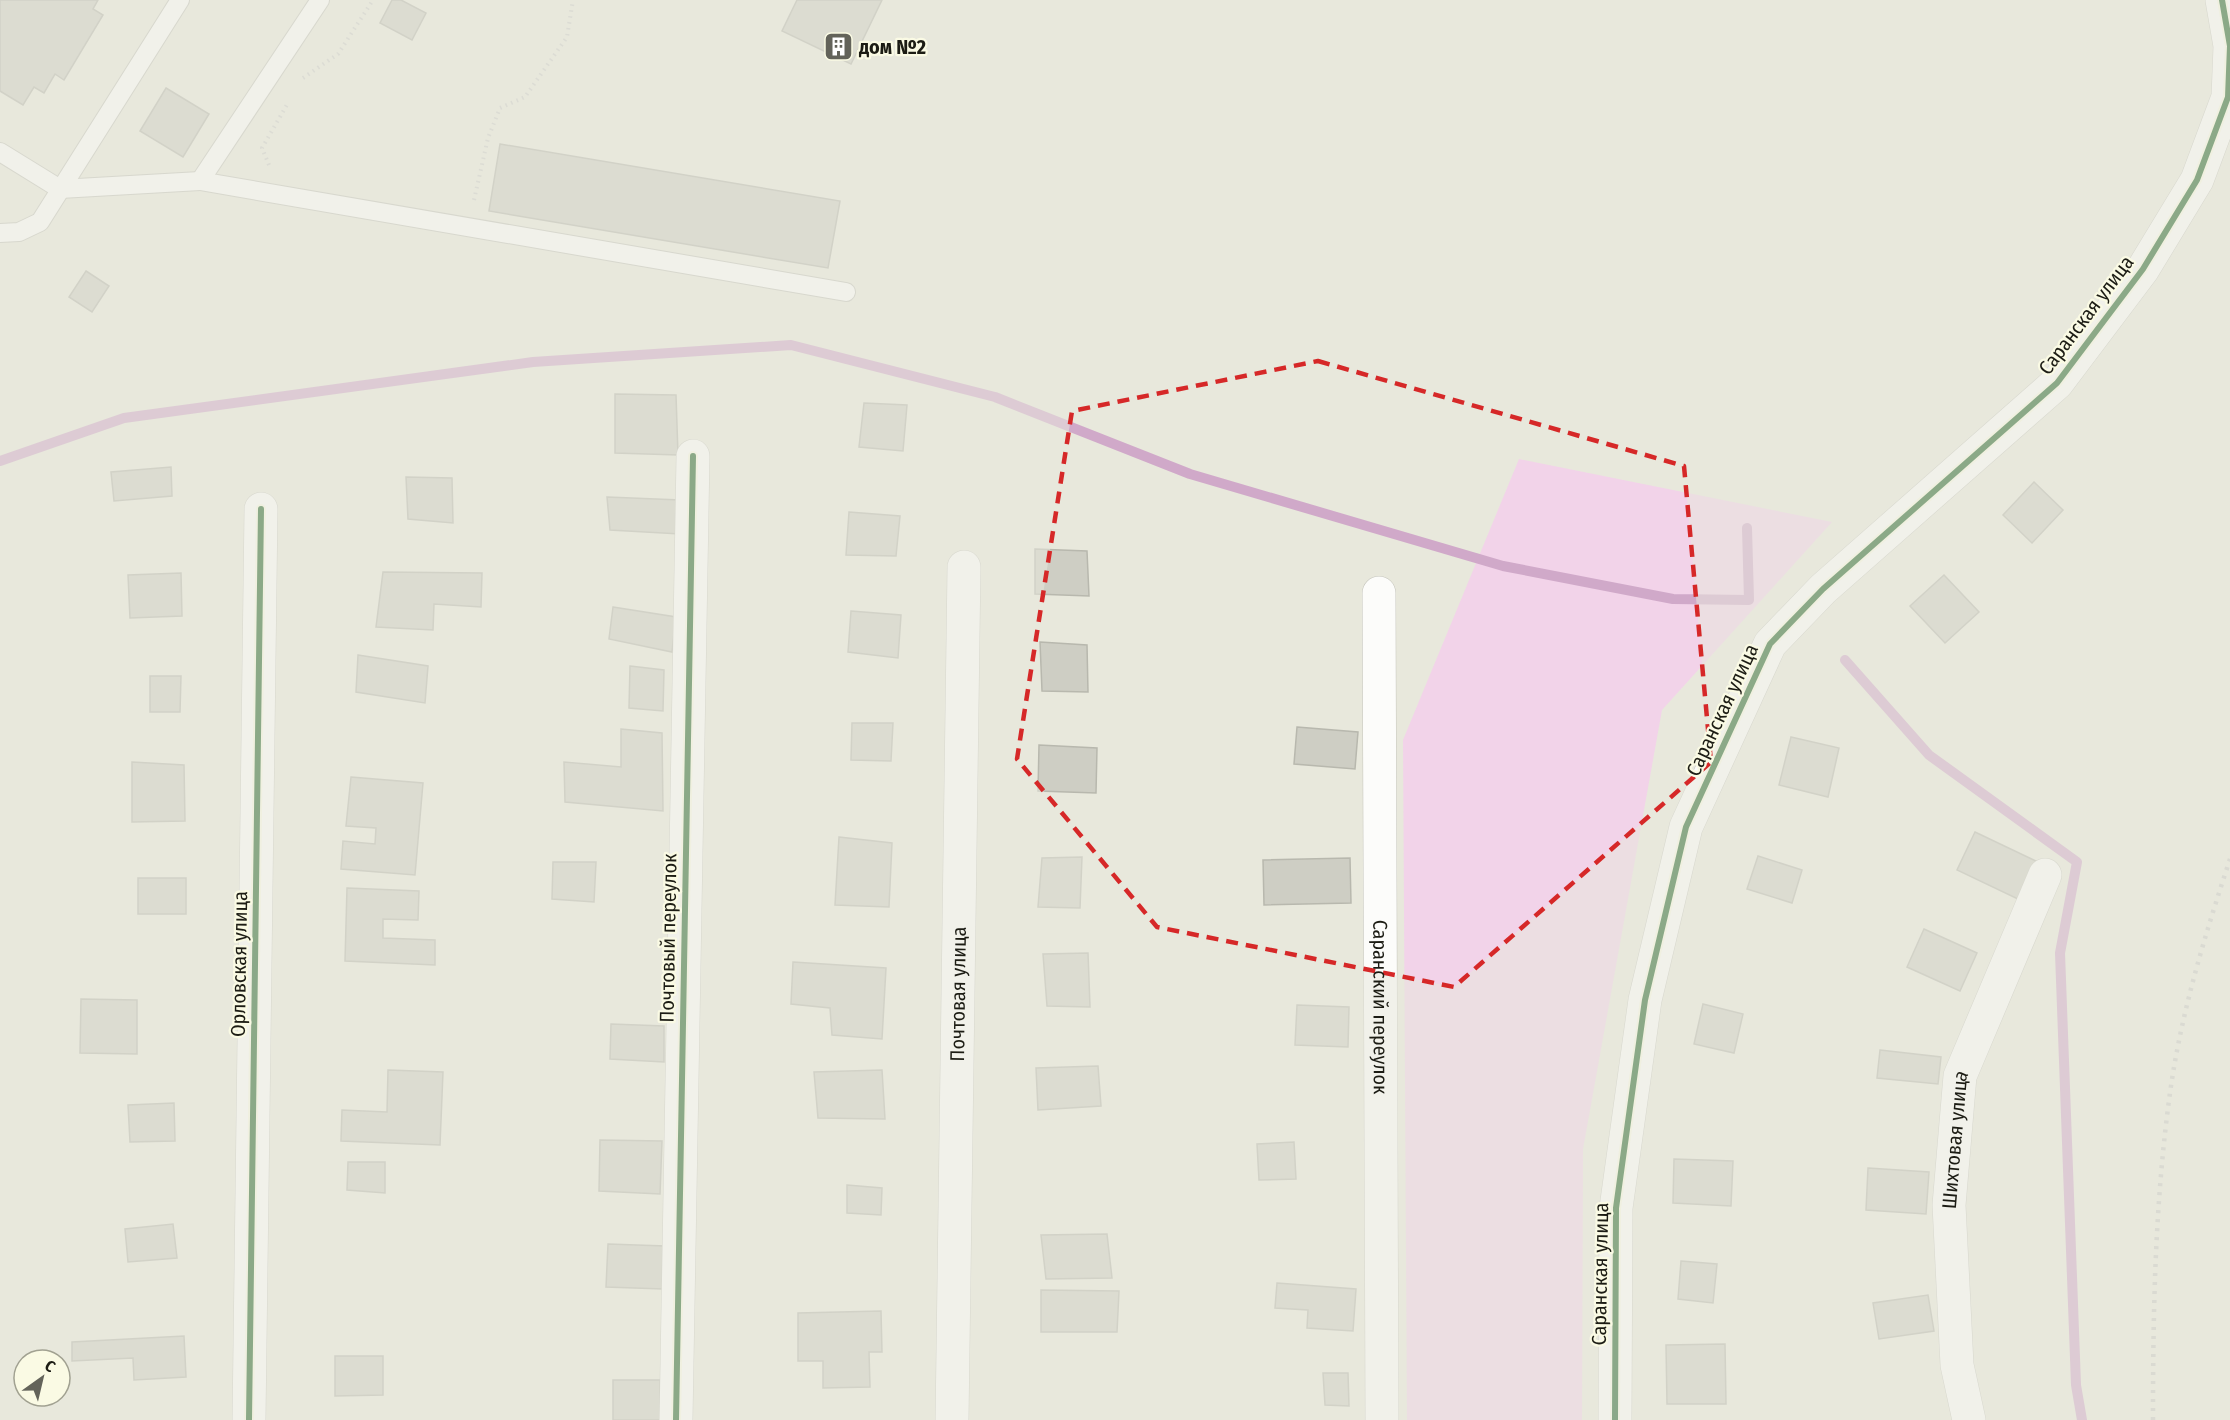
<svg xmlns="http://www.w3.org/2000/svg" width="2230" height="1420" font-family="'Fira Sans Condensed',sans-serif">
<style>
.green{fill:#f2d3e9}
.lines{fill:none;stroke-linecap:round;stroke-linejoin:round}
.stream{stroke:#d0a9c9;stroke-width:10}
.building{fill:#cecec4;stroke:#b8b8ae;stroke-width:1.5}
.lane-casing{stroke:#c5c5bc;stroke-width:20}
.street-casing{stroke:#c5c5bc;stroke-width:34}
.path{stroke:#cececa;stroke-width:4;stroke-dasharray:1.5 4.5;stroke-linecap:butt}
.lane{stroke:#fcfcfa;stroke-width:18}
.street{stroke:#fcfcfa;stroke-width:33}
.rail{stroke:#c9c9c5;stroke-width:4.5;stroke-dasharray:3 6;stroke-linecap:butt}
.cycleway-casing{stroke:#fafae4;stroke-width:10}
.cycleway{stroke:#1b5e20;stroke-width:6}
.marked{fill:none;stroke:#d62828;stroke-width:4.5;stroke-dasharray:12 8;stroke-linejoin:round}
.labels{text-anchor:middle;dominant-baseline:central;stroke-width:4.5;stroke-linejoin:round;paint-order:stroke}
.poi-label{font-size:20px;font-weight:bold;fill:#1c1c14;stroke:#fafae4;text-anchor:start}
.street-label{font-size:20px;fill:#1c1c14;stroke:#fafae4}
</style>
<rect width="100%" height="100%" fill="#e8e8dc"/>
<path class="green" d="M1519,459L1832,522L1662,710L1583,1149L1582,1420H1407L1403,740Z"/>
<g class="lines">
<g class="stream">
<path d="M0,461L124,418L533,362L791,345L995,397L1190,474L1503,566L1673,599L1749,600L1747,528"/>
<path d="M1845,660L1929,755L2077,862L2060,953L2076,1385L2082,1420"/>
</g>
</g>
<g class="building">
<path d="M0,0H98L93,9L103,15L64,80L55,74L44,93L34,87L23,105L0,91Z"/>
<path d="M392,0H401L426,13L412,40L380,23Z"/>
<path d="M797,0H882L851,64L782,31Z"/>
<path d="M166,88L209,114L183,157L140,131Z"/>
<path d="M500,144L840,201L828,268L489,211Z"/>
<path d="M86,271L109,286L92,312L69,297Z"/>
<path d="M615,394L676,395L678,455L615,453Z"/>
<path d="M864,403L907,405L903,451L859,447Z"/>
<path d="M171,467L172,496L114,501L111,472Z"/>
<path d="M406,477L452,478L453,523L408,519Z"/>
<path d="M2034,482L2063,510L2032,543L2003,515Z"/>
<path d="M607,497L680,500V534L610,530Z"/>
<path d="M849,512L900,516L896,556L846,555Z"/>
<path d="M1035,549L1087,551L1089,596L1035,594Z"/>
<path d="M383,572L482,573L481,607L434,604L433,630L376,627Z"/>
<path d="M181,573L182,616L130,618L128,575Z"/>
<path d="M1944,575L1979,612L1945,643L1910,606Z"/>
<path d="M613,607L676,617L672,652L609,639Z"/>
<path d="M851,611L901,615L898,658L848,652Z"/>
<path d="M1040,642L1087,645L1088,692L1042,691Z"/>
<path d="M358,655L428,666L425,703L356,692Z"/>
<path d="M630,666L664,670L663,711L629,708Z"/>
<path d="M150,676H181L180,712H150Z"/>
<path d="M852,723H893L891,761L851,760Z"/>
<path d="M1297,727L1358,732L1355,769L1294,764Z"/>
<path d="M621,729L662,733L663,811L565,802L564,762L621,767Z"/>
<path d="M1791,737L1839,748L1828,797L1779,785Z"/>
<path d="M1039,745L1097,748L1096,793L1038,791Z"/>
<path d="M132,762L184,765L185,821L132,822Z"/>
<path d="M351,777L423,783L415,875L341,869L343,841L375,844L376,828L346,826Z"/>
<path d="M1975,832L2038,862L2020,900L1957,870Z"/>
<path d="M839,837L892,843L889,907L835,905Z"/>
<path d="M1758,856L1802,870L1792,903L1747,889Z"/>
<path d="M1082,857L1080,908L1038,907L1042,858Z"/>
<path d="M1350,858L1351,903L1264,905L1263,860Z"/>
<path d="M553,862H596L594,902L552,899Z"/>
<rect x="138" y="878" width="48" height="36"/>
<path d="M347,888L419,891L418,920L383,919V938L435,940V965L345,961Z"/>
<path d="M1924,929L1977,953L1960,991L1907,967Z"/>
<path d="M1088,953L1090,1007L1047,1006L1043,954Z"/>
<path d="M793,962L886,968L882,1039L832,1035L830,1008L791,1004Z"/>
<path d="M81,999L137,1000V1054L80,1053Z"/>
<path d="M1703,1004L1743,1014L1734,1053L1694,1044Z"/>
<path d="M1297,1005L1349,1007L1348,1047L1295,1045Z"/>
<path d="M611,1024L664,1026V1062L610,1059Z"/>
<path d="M1880,1050L1941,1057L1938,1084L1877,1078Z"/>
<path d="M1098,1066L1101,1106L1038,1110L1036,1068Z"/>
<path d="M388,1070L443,1072L440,1145L341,1141L342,1110L387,1112Z"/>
<path d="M882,1070L885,1119L818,1118L814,1072Z"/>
<path d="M174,1103L175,1141L130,1142L128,1105Z"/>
<path d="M600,1140L662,1141L660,1194L599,1191Z"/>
<path d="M1294,1142L1296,1179L1259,1180L1257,1144Z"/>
<path d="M1674,1159L1733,1161L1731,1206L1673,1203Z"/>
<path d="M348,1162H385V1193L347,1190Z"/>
<path d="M1868,1168L1929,1172L1926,1214L1866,1210Z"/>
<path d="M847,1185L882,1188L881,1215L847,1213Z"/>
<path d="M173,1224L177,1258L128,1262L125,1229Z"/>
<path d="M1107,1234L1112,1278L1046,1279L1041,1235Z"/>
<path d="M608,1244L665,1246L663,1289L606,1287Z"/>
<path d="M1681,1261L1717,1264L1713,1303L1678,1299Z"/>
<path d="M1277,1283L1356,1289L1353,1331L1307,1328L1308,1310L1275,1308Z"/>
<path d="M1041,1290L1119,1291L1117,1332H1041Z"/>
<path d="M1928,1295L1934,1331L1879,1339L1873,1303Z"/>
<path d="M881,1311L882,1352H869L870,1387L823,1388V1361H798V1313Z"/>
<path d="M184,1336L186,1377L134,1380L133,1358L72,1361V1342Z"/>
<path d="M1725,1344L1726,1404H1667L1666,1345Z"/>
<path d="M335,1356H383V1395L335,1396Z"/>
<path d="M1323,1373H1348L1349,1406L1325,1405Z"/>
<rect x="613" y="1380" width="47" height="40"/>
</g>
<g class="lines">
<defs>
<g id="lane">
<path d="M320,0L200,181L846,292"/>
<path d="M0,152L60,189L200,181"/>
<path d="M0,233L19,232L40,222L180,0"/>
</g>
<g id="street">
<path id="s1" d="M1379,593L1382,1420"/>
<path d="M249,1420L261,509"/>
<path d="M676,1420L693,456"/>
<path id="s2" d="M952,1420L964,567"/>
<path d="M1615,1420L1616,1208L1645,1000L1686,827L1770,644L1823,589L2057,383L2143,269L2197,180L2228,97L2230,46L2222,0"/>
<path id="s3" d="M1969,1420L1957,1365L1949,1205L1960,1076L2045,875"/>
</g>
</defs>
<use href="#lane" class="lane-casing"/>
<use href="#street" class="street-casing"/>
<g class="path">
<path d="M303,78L338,54L373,0"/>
<path d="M269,165L262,148L288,103"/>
<path d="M474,200L488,138L500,108L525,97L567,37L573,0"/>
</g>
<use href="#lane" class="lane"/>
<use href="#street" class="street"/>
<path class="rail" d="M2153,1420C2153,1311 2155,1201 2170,1093C2181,1013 2205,935 2230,859"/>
<defs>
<g id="cycleway">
<path d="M249,1420L261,509"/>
<path d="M676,1420L693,456"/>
<path d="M1615,1420L1616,1208L1645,1000L1686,827L1770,644L1823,589L2057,383L2143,269L2197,180L2228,97L2230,46L2222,0"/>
</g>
</defs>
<use href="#cycleway" class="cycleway-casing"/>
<use href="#cycleway" class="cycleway"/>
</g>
<path d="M0 0H2230V1420H0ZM1318,361L1684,466L1711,762L1454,987L1157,927L1017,759L1072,411Z" fill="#e8e8dc" fill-opacity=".55" fill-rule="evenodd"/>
<path class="marked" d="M1318,361L1684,466L1711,762L1454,987L1157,927L1017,759L1072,411Z"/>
<defs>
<symbol id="building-square" viewBox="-11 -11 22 22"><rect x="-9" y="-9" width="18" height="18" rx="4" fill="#63635a" stroke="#fafae4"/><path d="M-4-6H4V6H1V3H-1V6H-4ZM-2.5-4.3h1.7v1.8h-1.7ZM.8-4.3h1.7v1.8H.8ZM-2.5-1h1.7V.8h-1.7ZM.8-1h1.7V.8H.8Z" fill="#fff"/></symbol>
</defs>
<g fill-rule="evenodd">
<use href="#building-square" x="822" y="30" width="33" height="33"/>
</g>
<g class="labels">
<g class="poi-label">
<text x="859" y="47">дом №2</text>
</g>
<g class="street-label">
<text transform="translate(2086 315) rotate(-53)">Саранская улица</text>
<text transform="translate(1722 710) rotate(-65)">Саранская улица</text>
<text transform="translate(668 938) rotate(-89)">Почтовый переулок</text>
<text transform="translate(239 964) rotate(-89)">Орловская улица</text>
<text stroke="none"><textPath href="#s2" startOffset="426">Почтовая улица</textPath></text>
<text stroke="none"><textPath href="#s1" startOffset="414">Саранский переулок</textPath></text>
<text stroke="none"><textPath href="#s3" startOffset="282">Шихтовая улица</textPath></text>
<text transform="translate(1600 1274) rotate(-89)">Саранская улица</text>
</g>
</g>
<g transform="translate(42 1378) rotate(34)"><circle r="28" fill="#fafae4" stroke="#a1a191" stroke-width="1.5"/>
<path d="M0-4.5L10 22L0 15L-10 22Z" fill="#63635a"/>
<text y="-9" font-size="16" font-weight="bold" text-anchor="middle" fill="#1c1c14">С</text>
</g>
</svg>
